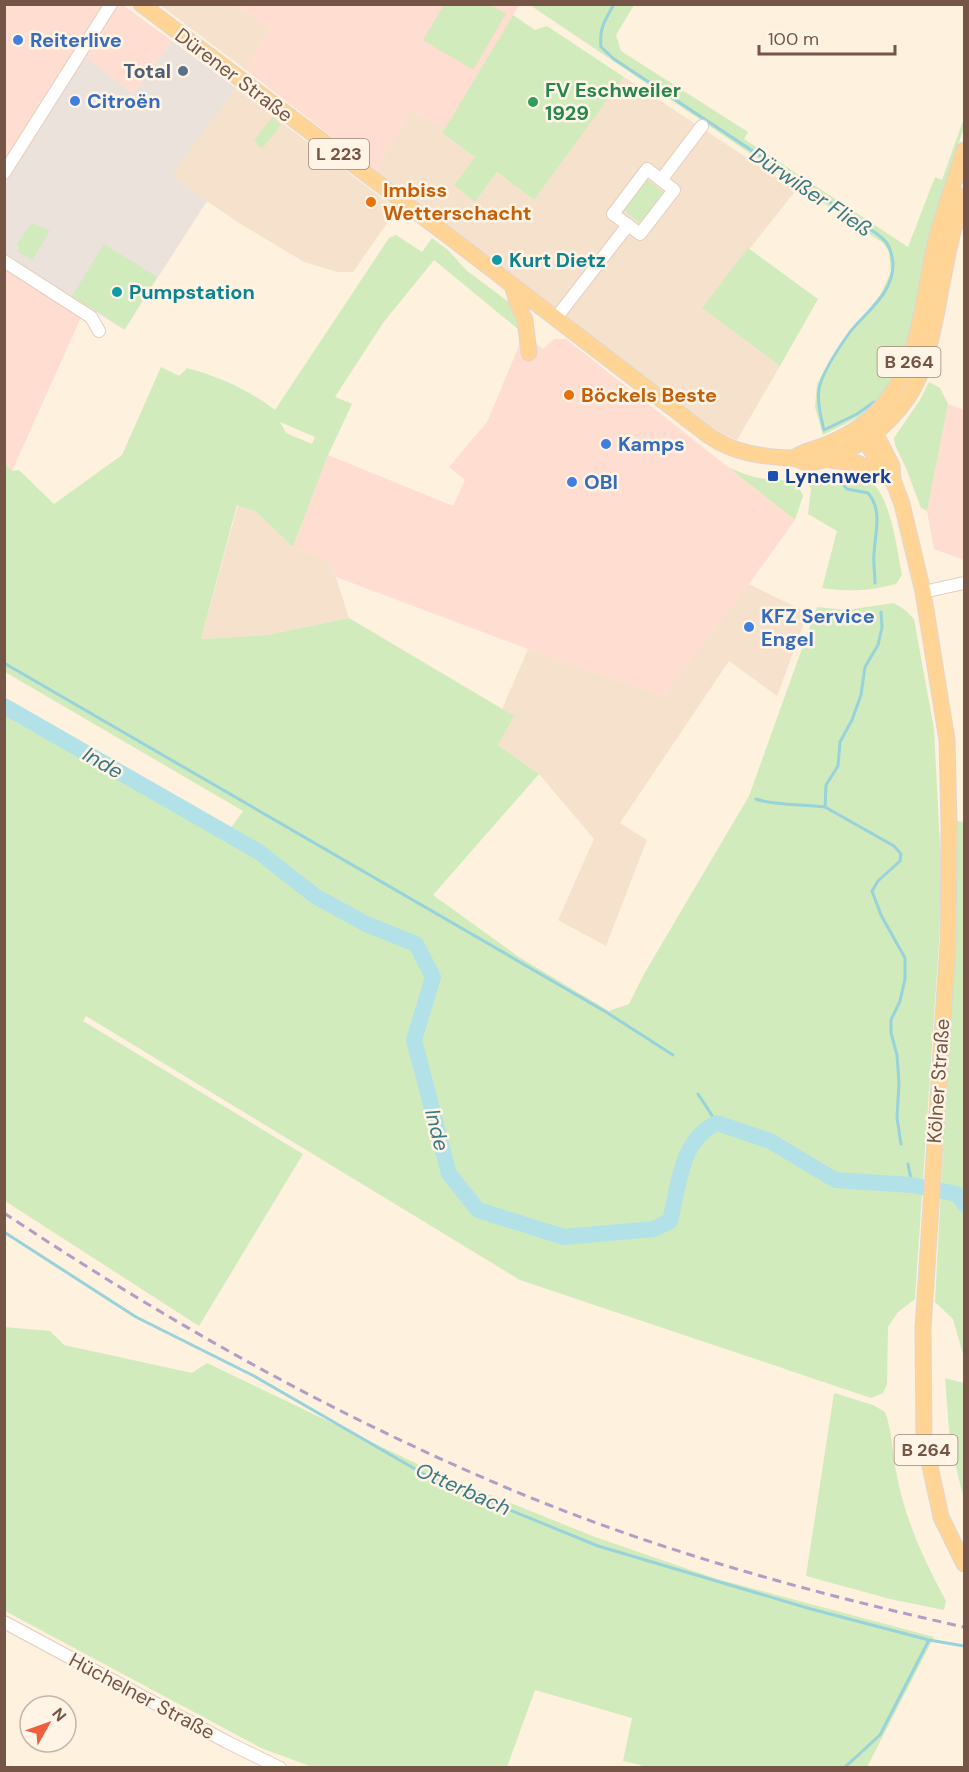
<svg xmlns="http://www.w3.org/2000/svg" width="969" height="1772" font-family="'DM Sans',sans-serif">
<style>
.residential{fill:#f6e2cc}
.commercial{fill:#ffddd1}
.industrial{fill:#ebe2db}
.green{fill:#d1ebbd;fill-rule:evenodd}
.lines{fill:none;stroke-linecap:round;stroke-linejoin:round}
.stream{stroke:#98d2da;stroke-width:3}
.river{stroke:#b2e2e8;stroke-width:16}
.minor-casing{stroke:#e4cebd;stroke-width:14}
.major-casing{stroke:#ded6d2;stroke-width:17}
.minor{stroke:#fff;stroke-width:12}
.major{stroke:#ffd494;stroke-width:15}
.rail{stroke:#b29dc7;stroke-width:3;stroke-dasharray:9 6;stroke-linecap:butt}
.shop-dot{fill:#3f7fe0;stroke:#fff4e6;stroke-width:2}
.service-dot{fill:#5c6f8a;stroke:#fff4e6;stroke-width:2}
.leisure-dot{fill:#2e9e5b;stroke:#fff4e6;stroke-width:2}
.food-dot{fill:#e8710a;stroke:#fff4e6;stroke-width:2}
.culture-dot{fill:#0f9aa8;stroke:#fff4e6;stroke-width:2}
.transit-dot{fill:#1a4fb4;stroke:#fff4e6;stroke-width:2}
.labels{text-anchor:middle;dominant-baseline:central;stroke-width:5;stroke-linejoin:round;paint-order:stroke}
.shield{fill:#fff4e6;stroke:#9e8575;stroke-width:1.5}
.shield-label{font-size:18px;font-weight:bold;fill:#755545}
.shop-label{font-size:20px;font-weight:bold;fill:#366cbe;stroke:#fff4e6;text-anchor:start}
.service-label{font-size:20px;font-weight:bold;fill:#4e5e75;stroke:#fff4e6;text-anchor:end}
.street-label{font-size:20px;fill:#755545;stroke:#fff4e6}
.leisure-label{font-size:20px;font-weight:bold;fill:#27864d;stroke:#fff4e6;text-anchor:start}
.food-label{font-size:20px;font-weight:bold;fill:#c56008;stroke:#fff4e6;text-anchor:start}
.culture-label{font-size:20px;font-weight:bold;fill:#0d838f;stroke:#fff4e6;text-anchor:start}
.transit-label{font-size:20px;font-weight:bold;fill:#164399;stroke:#fff4e6;text-anchor:start}
.water-label{font-size:21px;font-style:italic;fill:#3b7983;stroke:#fff4e6}
</style>
<rect width="100%" height="100%" fill="#fef1de"/>
<g class="residential">
<path d="M160,5H236V6L270,28L246,70Z"/>
<path d="M624,77L796,190L703,308L780,366L737,440L722,434L693,415L668,394L376,171L411,109L445,128L442,133L475,157V202L497,172L534,199Z"/>
<path d="M236,88L397,209L353,272H337L304,262L239,223L170,176Z"/>
<path d="M238,505L256,512L293,547L328,560L336,577L349,618L267,635L201,639Z"/>
<path d="M749,584L808,613L777,696L729,661L620,823L647,840L606,946L558,920L594,839L539,774L498,745L513,716L502,709L528,649L663,696Z"/>
</g>
<g class="commercial">
<path d="M236,4H515L518,7L445,128L411,109L376,171L246,70L269,28L236,6Z"/>
<path d="M5,5H123L172,41L133,94L85,58L5,187Z"/>
<path d="M4,253L86,306L12,471L4,462Z"/>
<path d="M524,334L543,349L554,339H566L795,520L749,584L663,696L528,649L336,577L328,560L293,547L328,455L453,506L465,480L449,467L487,422Z"/>
<path d="M948,404L964,410V560L934,549L927,511Z"/>
</g>
<path class="industrial" d="M172,41L236,88L171,176L207,201L124,330L5,253L4,187L85,57L133,94Z"/>
<g class="green">
<path d="M444,5H491L506,14L473,70L423,40Z"/>
<path d="M530,5H634L616,35L621,51L748,132L744,139L908,247L935,177L942,180L964,118V128C952,161 940,198 932,233C918,288 916,351 880,398C867,416 843,424 823,435L815,407L817,384L836,351L880,295L891,272L889,252L883,243Z"/>
<path d="M513,15L535,30L547,26L624,77L534,200L497,172L475,202L454,185L475,157L442,133Z"/>
<path d="M272,117L281,125L262,149L254,141Z"/>
<path d="M646,179L666,194L642,225L622,209Z"/>
<path d="M32,223L50,231L32,260L17,251L19,248L17,244Z"/>
<path d="M396,235L422,252L432,238L449,251L466,270L510,303L524,334L434,260L383,323L335,397L352,404L328,455L293,547L256,512L237,505L201,639L267,635L349,618L514,716L498,745L539,774L433,895L519,957L609,1011L629,1004L644,974L749,796L817,607L846,610L894,603L905,610L914,619L934,729L941,865L939,943L915,1299L898,1312L888,1327L887,1384L883,1393L871,1398L520,1280L86,1016L83,1021L303,1154L199,1326L5,1201V715L223,839L243,811L5,672L4,462L12,471L19,470L54,504L122,455L161,367L179,376L187,368C218,376 249,390 275,410L389,238ZM280,422L315,437L312,444L286,433Z"/>
<path d="M104,244L157,277L125,329L72,296Z"/>
<path d="M748,248L818,299L780,366L702,308Z"/>
<path d="M929,382L940,388L948,404L927,511L921,508L906,468L895,445L894,438L920,400Z"/>
<path d="M728,467C753,479 769,481 796,480L803,496L795,520Z"/>
<path d="M845,471C852,473 861,474 867,478C892,496 896,547 902,575L896,584C869,591 850,592 822,588L837,531L808,514L811,489L805,479Z"/>
<path d="M956,821L964,822V1358L953,1319L935,1302L954,944Z"/>
<path d="M4,1327L50,1331L64,1345L192,1373L207,1363L436,1473L595,1537L717,1579L934,1637L867,1767H648L623,1761L632,1718L535,1690L507,1767L315,1768L261,1748L5,1611Z"/>
<path d="M945,1378L964,1383V1500L950,1442Z"/>
<path d="M834,1393L873,1405L885,1412C893,1433 892,1455 897,1476C906,1522 924,1560 946,1601L944,1610L890,1599L806,1576Z"/>
</g>
<g class="lines">
<g class="stream">
<path d="M614,4C605,21 599,27 601,47L614,59L864,225C871,230 880,235 886,242C891,248 892,256 893,263C894,293 867,311 850,332C840,346 822,372 819,389C817,403 821,417 824,430L857,414L874,402"/>
<path d="M841,482L847,489L868,493C883,510 875,533 874,554C873,563 875,574 875,583"/>
<path d="M881,612L882,627L878,645L865,667L861,695L852,720L840,742L838,766L826,785L825,807L894,846L901,854L900,861L878,881L872,891L881,915L905,958V979L900,1001L891,1020V1033L897,1055L899,1083L897,1118L901,1144"/>
<path d="M4,663L606,1012L673,1055"/>
<path d="M756,799C775,806 803,804 825,807"/>
<path d="M698,1094L717,1123"/>
<path d="M908,1164L912,1185"/>
<path d="M4,1232L136,1317L254,1376L429,1477L598,1546L811,1609L929,1640L964,1646"/>
<path d="M844,1768L880,1735L929,1640"/>
</g>
<path class="river" d="M4,706L259,852L315,896L366,924L416,944L433,977L414,1040L449,1174L478,1210L564,1237L654,1229L670,1221C679,1186 680,1140 717,1123L770,1141L835,1180L912,1185L957,1194L964,1204"/>
<defs>
<g id="minor">
<path d="M647,169L674,190L640,234L613,214Z"/>
<path d="M4,173L111,4"/>
<path d="M661,180L702,126"/>
<path d="M4,261L91,317L99,331"/>
<path d="M556,318L628,225"/>
<path d="M923,592L964,583"/>
<path d="M4,1622L227,1742L280,1768"/>
</g>
<g id="major">
<path d="M141,4L447,235L709,436C734,453 762,457 792,458C798,458 802,463 808,463C824,462 837,455 851,448C878,435 907,406 919,377C936,334 940,285 951,240C954,225 960,211 964,196"/>
<path d="M512,285L518,305L525,320L529,353"/>
<path d="M867,421L875,433L892,466L893,480L902,504L923,592L947,740L949,824L948,943L923,1329L924,1438L941,1517L964,1564"/>
<path d="M861,433L881,467L889,476"/>
<path d="M794,458C803,451 813,450 823,446C838,440 854,432 867,421C924,373 920,299 938,233C946,205 956,178 964,150"/>
<path d="M829,460L857,463L893,480"/>
</g>
</defs>
<use href="#minor" class="minor-casing"/>
<use href="#major" class="major-casing"/>
<use href="#minor" class="minor"/>
<use href="#major" class="major"/>
<path class="rail" d="M4,1213C171,1324 338,1418 524,1495C666,1553 815,1594 964,1627"/>
</g>
<g class="shop-dot">
<circle cx="18" cy="40" r="6"/>
<circle cx="75" cy="101" r="6"/>
<circle cx="606" cy="444" r="6"/>
<circle cx="572" cy="482" r="6"/>
<circle cx="749" cy="627" r="6"/>
</g>
<circle class="service-dot" cx="183" cy="71" r="6"/>
<circle class="leisure-dot" cx="533" cy="102" r="6"/>
<g class="food-dot">
<circle cx="371" cy="202" r="6"/>
<circle cx="569" cy="395" r="6"/>
</g>
<g class="culture-dot">
<circle cx="497" cy="260" r="6"/>
<circle cx="117" cy="292" r="6"/>
</g>
<rect class="transit-dot" x="767" y="470" width="12" height="12" rx="3"/>
<g class="labels">
<g class="shield">
<rect x="309" y="139" width="60" height="30" rx="4.5"/>
<rect x="877.5" y="347" width="63" height="30" rx="4.5"/>
<rect x="894.5" y="1435" width="63" height="30" rx="4.5"/>
</g>
<g class="shield-label">
<text x="339" y="154">L 223</text>
<text x="909" y="362">B 264</text>
<text x="926" y="1450">B 264</text>
</g>
<g class="shop-label">
<text x="30" y="40">Reiterlive</text>
<text x="87" y="101">Citroën</text>
<text x="618" y="444">Kamps</text>
<text x="584" y="482">OBI</text>
<text x="761" y="616">KFZ Service<tspan x="761" dy="23">Engel</tspan></text>
</g>
<g class="service-label">
<text x="171" y="71">Total</text>
</g>
<g class="street-label">
<text transform="translate(234 75) rotate(37)">Dürener Straße</text>
<text transform="translate(938 1081) rotate(-86)">Kölner Straße</text>
<text transform="translate(142 1696) rotate(28)">Hüchelner Straße</text>
</g>
<g class="leisure-label">
<text x="545" y="90">FV Eschweiler<tspan x="545" dy="23">1929</tspan></text>
</g>
<g class="food-label">
<text x="383" y="190">Imbiss<tspan x="383" dy="23">Wetterschacht</tspan></text>
<text x="581" y="395">Böckels Beste</text>
</g>
<g class="culture-label">
<text x="509" y="260">Kurt Dietz</text>
<text x="129" y="292">Pumpstation</text>
</g>
<g class="transit-label">
<text x="785" y="476">Lynenwerk</text>
</g>
<g class="water-label">
<text transform="translate(811 192) rotate(34)">Dürwißer Fließ</text>
<text transform="translate(103 763) rotate(30)">Inde</text>
<text transform="translate(437 1130) rotate(76)">Inde</text>
<text transform="translate(463 1489) rotate(24)">Otterbach</text>
</g>
</g>
<rect width="969" height="1772" fill="none" stroke="#755545" stroke-width="12"/>
<g transform="translate(48 1724) rotate(50)"><circle r="28" fill="#fff4e6" stroke="#c8b4a6" stroke-width="1.5"/>
<path d="M0-4.5L10 22L0 15L-10 22Z" fill="#f15e3a"/>
<text y="-9" font-size="16" font-weight="bold" text-anchor="middle" fill="#755545">N</text>
</g>
<path d="M759 45v9h136v-9" fill="none" stroke="#755545" stroke-width="3"/>
<text x="768" y="45" font-size="18" fill="#755545" stroke="#fff4e6" stroke-width="4.5" paint-order="stroke">100 m</text>
</svg>
